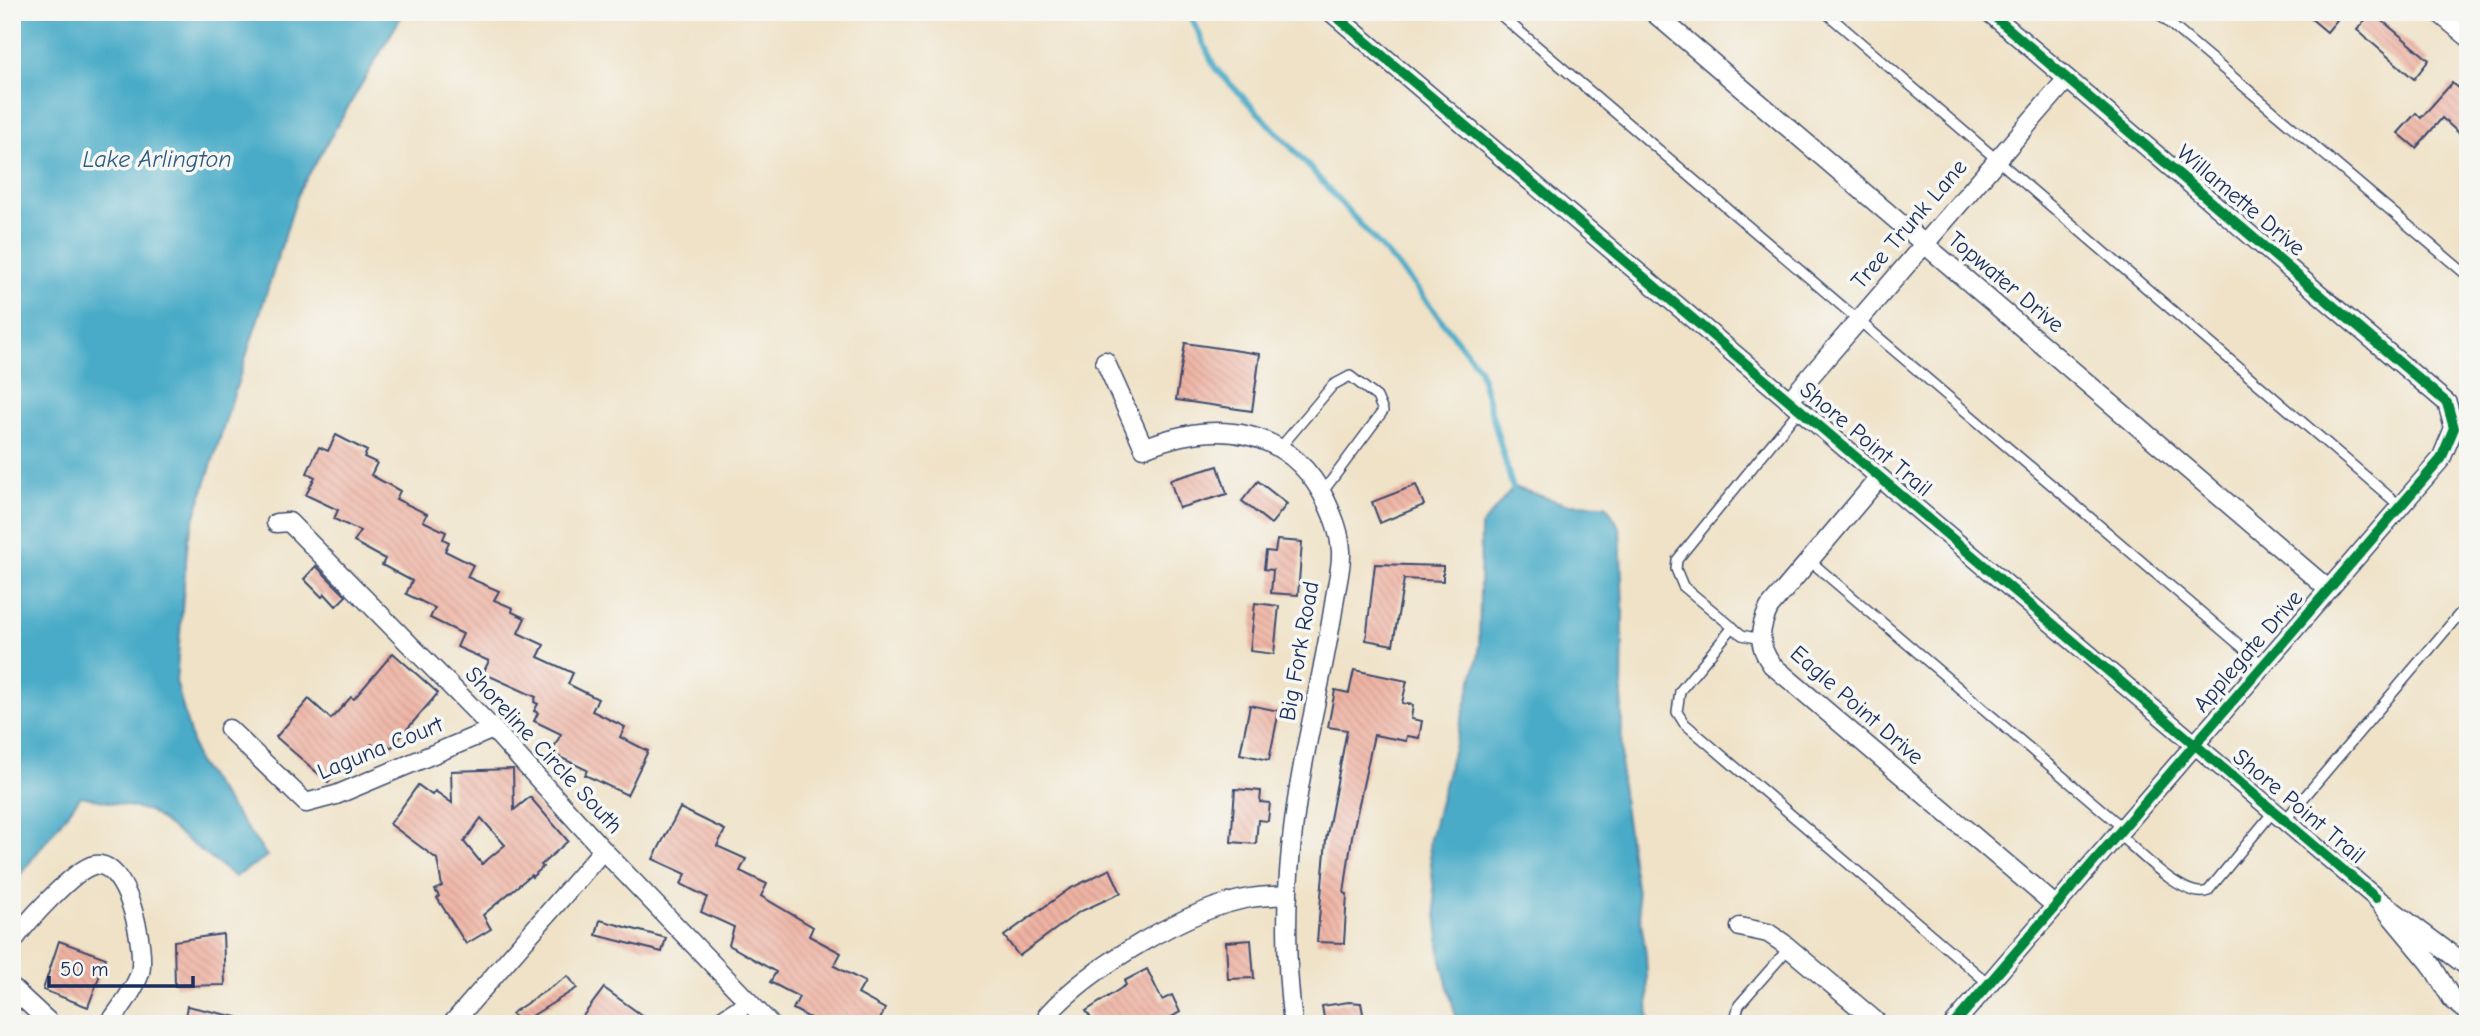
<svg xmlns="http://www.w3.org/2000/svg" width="2480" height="1036" font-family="'Comic Neue',sans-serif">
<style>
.water{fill:#48abc7;stroke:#326d92;stroke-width:2}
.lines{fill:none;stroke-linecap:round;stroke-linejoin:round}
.stream{stroke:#48abc7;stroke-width:6}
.building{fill:url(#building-back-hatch);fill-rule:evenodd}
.lane-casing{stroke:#3b4a6e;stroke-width:12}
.street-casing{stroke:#3b4a6e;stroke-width:21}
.lane{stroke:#fff;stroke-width:9}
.street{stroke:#fff;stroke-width:18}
.cycleway-casing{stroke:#f6f6f2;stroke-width:15}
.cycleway{stroke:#00873e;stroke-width:10}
.labels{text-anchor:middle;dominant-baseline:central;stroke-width:7;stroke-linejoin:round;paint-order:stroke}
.street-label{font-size:23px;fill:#1b2f5e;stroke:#f6f6f2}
.water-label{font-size:24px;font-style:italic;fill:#2b5a83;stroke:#f6f6f2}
</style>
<defs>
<pattern id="building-back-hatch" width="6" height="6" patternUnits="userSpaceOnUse" patternTransform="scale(1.75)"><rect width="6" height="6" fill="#eeb2a2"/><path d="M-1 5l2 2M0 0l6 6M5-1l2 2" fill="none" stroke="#cc998e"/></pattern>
</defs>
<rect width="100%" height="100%" fill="#f6f6f2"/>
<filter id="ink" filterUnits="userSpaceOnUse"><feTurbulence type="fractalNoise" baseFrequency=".0143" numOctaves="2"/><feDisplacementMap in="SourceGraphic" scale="14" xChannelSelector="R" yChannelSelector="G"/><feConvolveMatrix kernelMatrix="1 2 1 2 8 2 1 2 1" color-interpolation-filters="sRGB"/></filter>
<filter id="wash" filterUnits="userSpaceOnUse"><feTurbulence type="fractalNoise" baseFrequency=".00686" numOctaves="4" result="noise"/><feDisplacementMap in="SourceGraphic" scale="28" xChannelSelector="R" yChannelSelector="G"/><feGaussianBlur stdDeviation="1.57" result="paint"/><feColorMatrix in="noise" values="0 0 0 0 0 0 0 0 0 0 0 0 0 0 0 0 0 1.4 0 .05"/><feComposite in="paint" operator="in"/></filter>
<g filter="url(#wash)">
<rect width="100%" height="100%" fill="#efe2c7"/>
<g class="water">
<path d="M12,12H404L299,191L188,538L176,681L197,761L267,856L235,877L149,811L81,796L12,885Z"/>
<path d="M1514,487L1565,504L1606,505L1620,528L1623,608L1621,785L1646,955L1649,1024H1458L1441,961L1429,843L1479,653L1481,526Z"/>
</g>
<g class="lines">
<path class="stream" d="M1189,12L1215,68L1292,148L1410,280L1479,368L1515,496"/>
</g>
<g id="blocks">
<g class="building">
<path d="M2303,12H2327L2337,20L2327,32Z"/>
<path d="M2372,12L2429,60L2414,79L2357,30Z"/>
<path d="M2452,83L2468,97V125L2460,134L2442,118L2416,148L2398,133L2416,113L2421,118Z"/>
<path d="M1185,343L1260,354L1252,411L1176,400Z"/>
<path d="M336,435L367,451L364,457L377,463L371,475L400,491L396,499L427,514L423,521L446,532L443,539L449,542L445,551L473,565L467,577L499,591L494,600L513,608L512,612L525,618L518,633L544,645L538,657L573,673L568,684L598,699L592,711L625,727L620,737L648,751L627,795L585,775L587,770L551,753L561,734L534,721L538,713L534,711L538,704L534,702L536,697L483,673L489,661L457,647L463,634L430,618L435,608L406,594L412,581L382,565L385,559L354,542L360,531L334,519L338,510L306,495L315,477L307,473L319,447L328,451Z"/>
<path d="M1218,466L1227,494L1179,508L1170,480Z"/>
<path d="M1258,481L1287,504L1271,524L1242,501Z"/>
<path d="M1416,485L1424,505L1380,523L1372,502Z"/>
<path d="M1277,540L1302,542L1298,595L1271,593L1273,570L1264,569L1266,551L1275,552Z"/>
<path d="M1375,564L1443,566V581L1404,579L1393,645L1366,640Z"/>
<path d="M316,566L346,596L336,606L325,594L322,597L304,579Z"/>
<path d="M1255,603L1279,606L1274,654L1250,651Z"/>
<path d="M393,653L438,693L391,748L383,741L377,748L372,744L356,761L350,756L328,782L276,737L309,699L331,719L351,697L354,699Z"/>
<path d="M1354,670L1407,681L1402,703L1413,705L1411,719L1422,721L1419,738L1407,736L1406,741L1374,735L1352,836L1344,893L1347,894L1344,943L1317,942L1326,840L1347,730L1328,727L1335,690L1349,693Z"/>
<path d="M1250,705L1279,711L1269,760L1240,754Z"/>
<path d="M513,769L514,810L530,797L568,841L541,865L543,867L532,877L531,875L483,915L491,929L466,944L437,898L439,896L435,890L442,886L437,859L390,824L418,785L432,795L435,791L452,803L451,771ZM481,818L505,845L482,864L464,842Z"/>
<path d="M1235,789L1261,791L1260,802L1270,803L1268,821L1258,820L1256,844L1231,842Z"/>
<path d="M680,808L725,830L717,846L746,859L740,871L767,884L761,896L813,927L809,936L841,953L834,966L865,982L858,994L885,1009L878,1024H821L793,1009L799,997L770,982L776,972L729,945L734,927L701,912L707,897L681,884L686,874L653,859Z"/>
<path d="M1110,869L1121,893L1079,912L1019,956L1004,936L1069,889Z"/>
<path d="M600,920L666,938L662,952L596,935Z"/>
<path d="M223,934L225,985L175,986L174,941Z"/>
<path d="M1251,940L1254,978L1228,979L1226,942Z"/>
<path d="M59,941L106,958L88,1007L43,990Z"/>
<path d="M1147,969L1162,1000L1172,995L1180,1012L1170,1018L1173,1024H1095L1086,1011L1126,985L1124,981Z"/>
<path d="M568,976L577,988L519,1024L512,1013Z"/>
<path d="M604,988L654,1024H577Z"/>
<path d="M1349,1002L1361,1003L1364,1019L1350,1021V1024H1325L1322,1006Z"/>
<path d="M187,1006L237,1017V1024L184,1022Z"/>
</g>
</g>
</g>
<g filter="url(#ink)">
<use href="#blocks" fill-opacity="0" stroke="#3b4a6e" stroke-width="2"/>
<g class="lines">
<defs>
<g id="lane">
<path d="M1497,12L2263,665"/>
<path d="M1825,12L2400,506"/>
<path d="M2156,12L2468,276"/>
<path d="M1279,449L1333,385L1350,376L1377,397L1383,411L1322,493"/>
<path d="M1809,560L2123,828"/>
<path d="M1733,627L1680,691L1677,712L1684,723L1989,984"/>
<path d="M1760,639L1742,635L1683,586L1676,569L1677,560L1799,410"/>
<path d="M2284,821L2468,604"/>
<path d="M2118,834C2136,849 2185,901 2208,891L2273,812"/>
<path d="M1734,1024L1739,1005L1789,948"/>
</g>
<g id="street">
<path d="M1331,12L2376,898"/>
<path d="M1653,12L2328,589"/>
<path d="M2438,12L2468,37"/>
<path d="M1105,361L1144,448C1215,419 1289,426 1326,501C1334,518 1340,533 1341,551C1342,568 1336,587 1334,604C1326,658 1313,711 1303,765C1287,850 1282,938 1293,1024"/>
<path d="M1789,401L2067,79"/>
<path d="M1879,478L1769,608C1759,629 1757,645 1772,665L2056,906"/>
<path d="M276,523L289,522L493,729L603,850L770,1024"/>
<path d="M229,729L306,803L336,795L493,729"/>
<path d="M1740,927L1768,933L1783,943L1879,1024"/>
<path d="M12,943C24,925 74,869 94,865C128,859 146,949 140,973C134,991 120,1008 109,1024"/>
<path d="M2468,967L2376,898L2431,964L2452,999L2468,1012"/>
<path d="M12,988L51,1024"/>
<path d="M452,1024L603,850"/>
<path d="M715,1024L749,1002"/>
<path d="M1053,1024L1048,1014C1090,968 1188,908 1250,898C1262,896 1275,896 1288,895"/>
<path d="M1954,1024L2441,459L2454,428L2447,403L1989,12"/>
</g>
</defs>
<use href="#lane" class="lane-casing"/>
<use href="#street" class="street-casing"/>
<use href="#lane" class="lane"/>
<use href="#street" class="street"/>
<defs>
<g id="cycleway">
<path d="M1331,12L2376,898"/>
<path d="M1954,1024L2441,459L2454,428L2447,403L1989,12"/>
</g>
</defs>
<use href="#cycleway" class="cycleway-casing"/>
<use href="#cycleway" class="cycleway"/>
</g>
</g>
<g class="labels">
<g class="street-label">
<text transform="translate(2241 200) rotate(40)">Willamette Drive</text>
<text transform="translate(1909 224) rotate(-49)">Tree Trunk Lane</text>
<text transform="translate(2006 282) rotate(40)">Topwater Drive</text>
<text transform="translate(1866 439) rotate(40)">Shore Point Trail</text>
<text transform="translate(1299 651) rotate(-80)">Big Fork Road</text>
<text transform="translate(2248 651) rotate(-49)">Applegate Drive</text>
<text transform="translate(1857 705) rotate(41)">Eagle Point Drive</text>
<text transform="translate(380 748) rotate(-22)">Laguna Court</text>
<text transform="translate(544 750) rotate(47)">Shoreline Circle South</text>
<text transform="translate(2299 806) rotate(40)">Shore Point Trail</text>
</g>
<g class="water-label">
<text x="157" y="159">Lake Arlington</text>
</g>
</g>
<rect width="2480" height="1036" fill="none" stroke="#f6f6f2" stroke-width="42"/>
<path d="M49 976v10h144v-10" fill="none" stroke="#1b2f5e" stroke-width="3.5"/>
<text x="60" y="976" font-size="21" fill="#1b2f5e" stroke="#f6f6f2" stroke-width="5" paint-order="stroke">50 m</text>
</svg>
